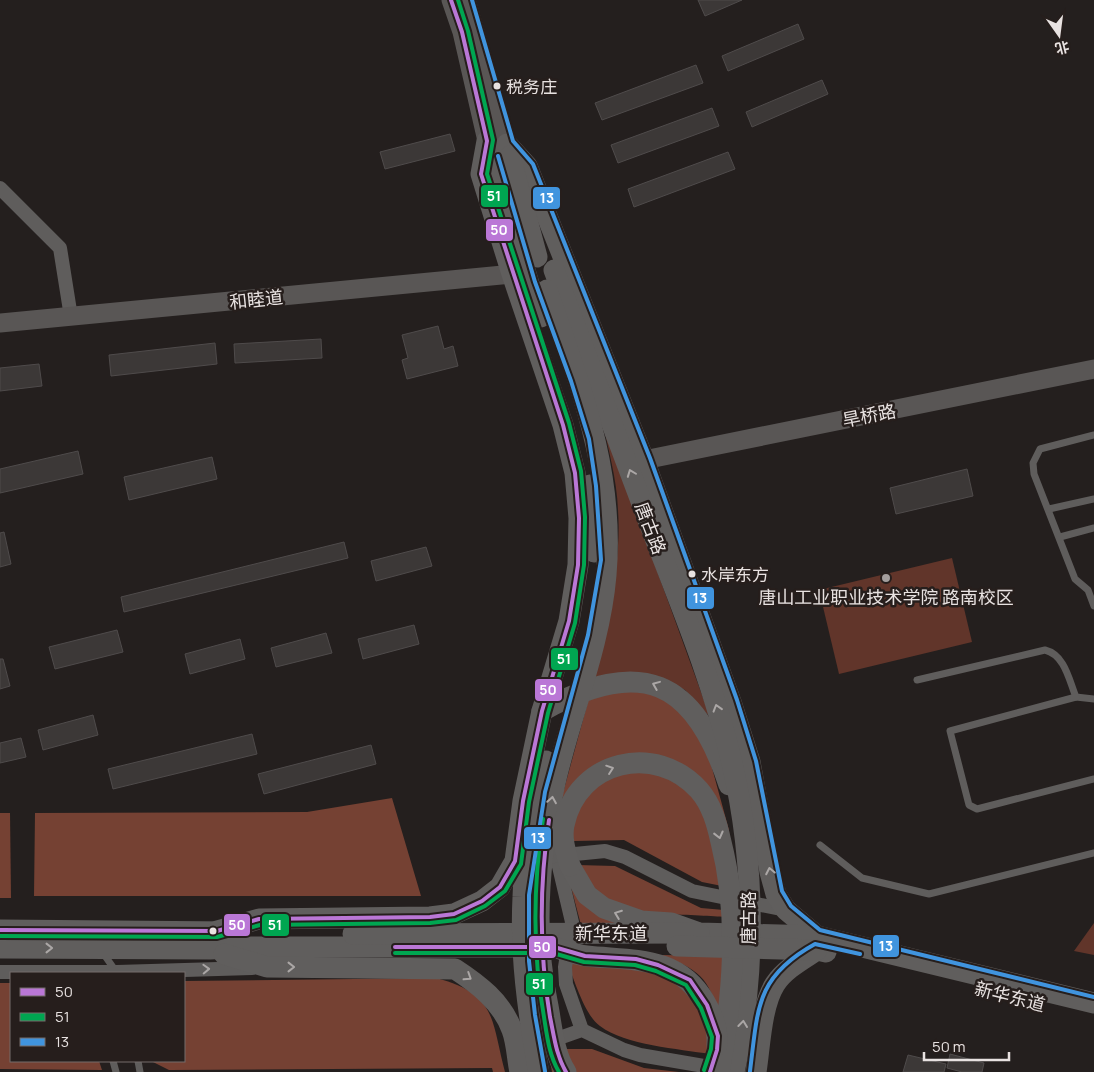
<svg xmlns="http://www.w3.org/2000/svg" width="1094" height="1072" font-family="Manrope,'Noto Sans SC',sans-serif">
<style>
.green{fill:#61352a}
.forest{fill:#754133}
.building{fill:#3c3837;stroke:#4f4b4b}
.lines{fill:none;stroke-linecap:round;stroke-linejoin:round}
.lane{stroke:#5f5d5c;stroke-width:7}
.street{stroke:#5f5d5c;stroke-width:14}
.secondary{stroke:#595655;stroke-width:19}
.primary{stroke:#605e5d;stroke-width:21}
.primary-bridge{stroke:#605e5d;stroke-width:21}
.bus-1-casing{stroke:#261e1c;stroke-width:8}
.bus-2-casing{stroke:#261e1c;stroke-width:8}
.bus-3-casing{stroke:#261e1c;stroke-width:8}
.bus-1{stroke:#ba77d6;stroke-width:4}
.bus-2{stroke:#00a651;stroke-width:4}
.bus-3{stroke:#4094de;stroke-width:4}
.oneway{stroke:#aba7a6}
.oneway2{stroke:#aaa6a5}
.bus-dot{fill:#e8e2e1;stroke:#261e1c;stroke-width:2}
.poi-dot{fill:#a39e9d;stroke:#261e1c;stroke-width:2}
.labels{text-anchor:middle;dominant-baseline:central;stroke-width:5;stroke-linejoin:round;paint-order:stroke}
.bus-label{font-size:17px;fill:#e8e2e1;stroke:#261e1c;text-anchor:start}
.street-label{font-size:18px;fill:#e8e2e1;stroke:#261e1c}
.poi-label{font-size:18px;fill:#e8e2e1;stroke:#261e1c}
.line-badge{stroke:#261e1c;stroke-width:2}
.badge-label{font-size:14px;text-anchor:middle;font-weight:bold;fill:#fff}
</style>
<rect width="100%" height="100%" fill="#241f1e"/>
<g class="green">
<path d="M602,419L710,717L685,690L663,678L593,680C605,624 622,567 618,510C617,479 608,449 602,419Z"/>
<path d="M952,558L972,642L839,674L819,590Z"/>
<path d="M1094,923V955L1074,951Z"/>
</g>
<g class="forest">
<path d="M628,687L676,698L706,746L729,830L732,888L702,882L624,840L574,841L558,830L563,793L590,694Z"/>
<path d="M392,798L421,896H34L35,813L307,812Z"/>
<path d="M0,813H10L11,898H0Z"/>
<path d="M577,865L615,866L701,908L724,910L725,917C703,915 622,914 609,904C596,893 586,879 577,865Z"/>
<path d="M571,887L624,924L581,925Z"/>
<path d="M661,955L726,956L720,1017C708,976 699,970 661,955Z"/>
<path d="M567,962L631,964L678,981L711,1029L710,1054C679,1049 625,1045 600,1026C585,1016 574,979 567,962Z"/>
<path d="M436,978C497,994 491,1019 505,1072H493L492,1068L169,1070L151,1061H184V981Z"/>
<path d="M0,983H11V1061H99L102,1070L0,1069Z"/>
<path d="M548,1049H592L644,1068L679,1072H552Z"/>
</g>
<g class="building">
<path d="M698,0H742L705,16Z"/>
<path d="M798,24L804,39L728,71L722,56Z"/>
<path d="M696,65L703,83L602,120L595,103Z"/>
<path d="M822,80L828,94L752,127L746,112Z"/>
<path d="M712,108L719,126L618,163L611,145Z"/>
<path d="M450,134L455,151L385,169L380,152Z"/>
<path d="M728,152L735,169L634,207L628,189Z"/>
<path d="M438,326L444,349L453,346L458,366L407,379L402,360L408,358L402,335Z"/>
<path d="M321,339L322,358L235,363L234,344Z"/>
<path d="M215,343L217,364L111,376L109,355Z"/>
<path d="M39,364L42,386L0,391V368Z"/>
<path d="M78,451L83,474L0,493V469Z"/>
<path d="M212,457L217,479L129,500L124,477Z"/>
<path d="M967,469L973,496L896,514L890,488Z"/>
<path d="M4,532L11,564L0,567V533Z"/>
<path d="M344,542L348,558L124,612L121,597Z"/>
<path d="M426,547L432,566L376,581L371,561Z"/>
<path d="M414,625L419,644L363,659L358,639Z"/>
<path d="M117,630L123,652L55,669L49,647Z"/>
<path d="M326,633L332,653L276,667L271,648Z"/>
<path d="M240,639L245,659L190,674L185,654Z"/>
<path d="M0,659H3L10,686L0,689Z"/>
<path d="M93,715L98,735L43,750L38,730Z"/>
<path d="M252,734L257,754L113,789L108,769Z"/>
<path d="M21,738L26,757L0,763V743Z"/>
<path d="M371,745L376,764L264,794L258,774Z"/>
<path d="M950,1054L984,1063L982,1072H962L947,1068Z"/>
<path d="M908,1055L946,1064L944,1072H903Z"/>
</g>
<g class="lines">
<g class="lane">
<path d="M1094,435L1040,449L1033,463L1034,474L1075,579L1088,590L1094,606"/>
<path d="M1049,509L1094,499"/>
<path d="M1060,537L1094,528"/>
<path d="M917,680L1045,650C1065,655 1069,680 1076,697L1094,699"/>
<path d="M1076,697L950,731L969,805L977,809L1094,779"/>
<path d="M820,845L862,878L929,894L1094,853"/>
<path d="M103,953L117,973"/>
<path d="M113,1061L116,1072"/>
<path d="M138,1061L140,1072"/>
</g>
<g class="street">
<path d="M0,188L60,248L71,317"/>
<path d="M556,854L572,922L565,967L566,984L582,1030"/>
<path d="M535,858L605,851L625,857L692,891L786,910"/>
<path d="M0,972H117L252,968"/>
<path d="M548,1042L582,1030L624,1050L640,1055L727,1070"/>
</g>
<g class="secondary">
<path d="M451,0L462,32L487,141"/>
<path d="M466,0L507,144"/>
<path d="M0,323L512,274"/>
<path d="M644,460L1094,369"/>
</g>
<g class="primary">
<path d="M488,144L529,284"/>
<path d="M507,144L527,166L644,460L731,702L750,762L770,872L776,894L786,910L817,936"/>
<path d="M510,156L537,257"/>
<path d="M542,711C641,656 694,678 729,785"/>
<path d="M570,866L587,895L604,908L641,921L671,923L699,933L817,936L1094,1003"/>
<path d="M0,930L231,932"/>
<path d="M217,931L259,919L430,917L454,914L482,901L500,887L515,861L523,801L542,711L569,621L578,565L579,518L575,473L563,425L512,274L481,174L487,141"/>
<path d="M0,948L210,949L245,947H540"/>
<path d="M224,954L267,967L455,969C478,984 502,1002 512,1030C517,1043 517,1059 520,1072"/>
<path d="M756,1072C760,1047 761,1006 775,984C785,969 802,960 817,950L826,952"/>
</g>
<g class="primary-bridge">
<path d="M554,270C586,355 618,440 650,525C680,603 713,682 732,763C755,862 757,973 734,1072"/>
<path d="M529,284L541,317"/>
<path d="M547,290C580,386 615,471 606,575C600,646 571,713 555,783C539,856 532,933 548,1006C552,1028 554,1054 566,1072"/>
<path d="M590,485L594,552"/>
<path d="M570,866C566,853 561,839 564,825C577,760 656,742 699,790C712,805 717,824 721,842C740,917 733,997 719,1072"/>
<path d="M353,934L699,933"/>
<path d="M677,946L817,950"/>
<path d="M554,947C564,950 576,955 587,956C633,961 678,955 705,1002C713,1015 718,1030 717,1045"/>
<path d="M538,1068C528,1012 520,955 523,897C524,856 536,801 546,761"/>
</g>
<defs>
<g id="bus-1">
<path d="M549,820C539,887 539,951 550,1017C554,1036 556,1055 566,1072"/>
<path d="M0,930L217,931L259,919L430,917L454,914L482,901L500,887L515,861L523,801L542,711L569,621L578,565L579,518L575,473L563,425L481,174L487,141L462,32L451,0"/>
<path d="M395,947H554L585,956L636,959L658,965L690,980L707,1005L718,1036L717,1050L710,1072"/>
</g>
<g id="bus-2">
<path d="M543,819C533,886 532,950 544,1017C547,1036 549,1055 559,1072"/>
<path d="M0,936L217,937L260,925L430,923L456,920L485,906L505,891L521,864L529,802L548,713L575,623L584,565L585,517L581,471L569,423L487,174L493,140L468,31L458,0"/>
<path d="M395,953H553L584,962L635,965L656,971L686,985L701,1008L712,1037L711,1049L704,1070"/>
</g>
<g id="bus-3">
<path d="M472,0L513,141L533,164L650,458L737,700L756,761L782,891L791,906L820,930L1094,997"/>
<path d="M498,156L535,282L571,381L589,439L596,486L601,560L588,635L545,792L529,895V961L535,1015L545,1071"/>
<path d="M750,1071C758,1009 755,977 815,944L860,954"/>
</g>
</defs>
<use href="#bus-1" class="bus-1-casing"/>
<use href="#bus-2" class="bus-2-casing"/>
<use href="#bus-3" class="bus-3-casing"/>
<use href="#bus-1" class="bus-1"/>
<use href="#bus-2" class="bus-2"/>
<use href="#bus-3" class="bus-3"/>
</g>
<defs><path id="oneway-chevron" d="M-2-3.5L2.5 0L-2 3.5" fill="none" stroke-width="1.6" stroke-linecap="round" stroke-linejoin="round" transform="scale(1.25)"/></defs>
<g class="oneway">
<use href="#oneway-chevron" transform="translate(631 473) rotate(-111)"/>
<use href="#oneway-chevron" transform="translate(656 685) rotate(-158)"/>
<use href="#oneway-chevron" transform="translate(717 708) rotate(-107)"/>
<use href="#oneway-chevron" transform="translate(610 769) rotate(-19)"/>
<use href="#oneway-chevron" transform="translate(552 800) rotate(-81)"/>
<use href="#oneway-chevron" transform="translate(719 835) rotate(76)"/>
<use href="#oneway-chevron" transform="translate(770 871) rotate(-101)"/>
<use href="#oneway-chevron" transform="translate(618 914) rotate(-159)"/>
<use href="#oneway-chevron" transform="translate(49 948)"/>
<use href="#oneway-chevron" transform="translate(291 967)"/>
<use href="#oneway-chevron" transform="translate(468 977) rotate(33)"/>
<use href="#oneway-chevron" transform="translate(743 1024) rotate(-83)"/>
</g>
<use class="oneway2" href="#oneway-chevron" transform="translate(206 969) rotate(-2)"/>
<g class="bus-dot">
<circle cx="497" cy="86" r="4.5"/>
<circle cx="692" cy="574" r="4.5"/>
<circle cx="213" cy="931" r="4.5"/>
</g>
<circle class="poi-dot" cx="886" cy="578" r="5"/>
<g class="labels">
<g class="bus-label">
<text x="506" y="86">税务庄</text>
<text x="701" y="574">水岸东方</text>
</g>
<g class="street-label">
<text transform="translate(256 299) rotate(-6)">和睦道</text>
<text transform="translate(869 415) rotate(-11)">旱桥路</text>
<text transform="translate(651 528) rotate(69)">唐古路</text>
<text transform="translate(748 918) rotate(-90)">唐古路</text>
<text x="611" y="933">新华东道</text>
<text transform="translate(1010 996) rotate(14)">新华东道</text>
</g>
<g class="poi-label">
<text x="886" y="597">唐山工业职业技术学院 路南校区</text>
</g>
</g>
<g class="line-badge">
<rect x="480" y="184" width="29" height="24" rx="5" fill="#00a651"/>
<rect x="532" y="186" width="29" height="24" rx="5" fill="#4094de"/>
<rect x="485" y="218" width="29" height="24" rx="5" fill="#ba77d6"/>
<rect x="686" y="586" width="29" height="24" rx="5" fill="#4094de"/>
<rect x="550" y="647" width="29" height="24" rx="5" fill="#00a651"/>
<rect x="534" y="678" width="29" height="24" rx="5" fill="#ba77d6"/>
<rect x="523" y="826" width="29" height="24" rx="5" fill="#4094de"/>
<rect x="261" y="913" width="29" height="24" rx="5" fill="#00a651"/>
<rect x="223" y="913" width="28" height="24" rx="5" fill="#ba77d6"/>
<rect x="872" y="934" width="28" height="24" rx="5" fill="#4094de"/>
<rect x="528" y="935" width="29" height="24" rx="5" fill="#ba77d6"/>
<rect x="525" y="972" width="29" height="24" rx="5" fill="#00a651"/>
</g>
<g class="badge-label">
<text x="494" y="201">51</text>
<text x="547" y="203">13</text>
<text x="499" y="235">50</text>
<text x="700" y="603">13</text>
<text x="564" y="664">51</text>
<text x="548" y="695">50</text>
<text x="538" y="843">13</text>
<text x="275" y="930">51</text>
<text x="237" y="930">50</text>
<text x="886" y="951">13</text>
<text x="542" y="952">50</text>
<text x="539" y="989">51</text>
</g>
<rect x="10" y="972" width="175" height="90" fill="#261e1c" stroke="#746c6b"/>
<rect x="20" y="988" width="25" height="8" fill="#ba77d6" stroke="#746c6b"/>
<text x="55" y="997" font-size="15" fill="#e8e2e1">50</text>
<rect x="20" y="1013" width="25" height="8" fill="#00a651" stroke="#746c6b"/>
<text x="55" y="1022" font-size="15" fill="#e8e2e1">51</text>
<rect x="20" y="1038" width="25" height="8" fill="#4094de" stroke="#746c6b"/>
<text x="55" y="1047" font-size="15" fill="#e8e2e1">13</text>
<g transform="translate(1059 35) rotate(166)" stroke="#261e1c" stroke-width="4" paint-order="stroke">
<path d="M0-4L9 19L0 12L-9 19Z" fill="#e8e2e1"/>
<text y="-8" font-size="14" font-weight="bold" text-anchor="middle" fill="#e8e2e1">北</text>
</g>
<path d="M924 1052v8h85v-8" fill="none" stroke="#e8e2e1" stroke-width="2.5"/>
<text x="932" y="1052" font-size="15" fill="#e8e2e1" stroke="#261e1c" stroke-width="4" paint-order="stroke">50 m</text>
</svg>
